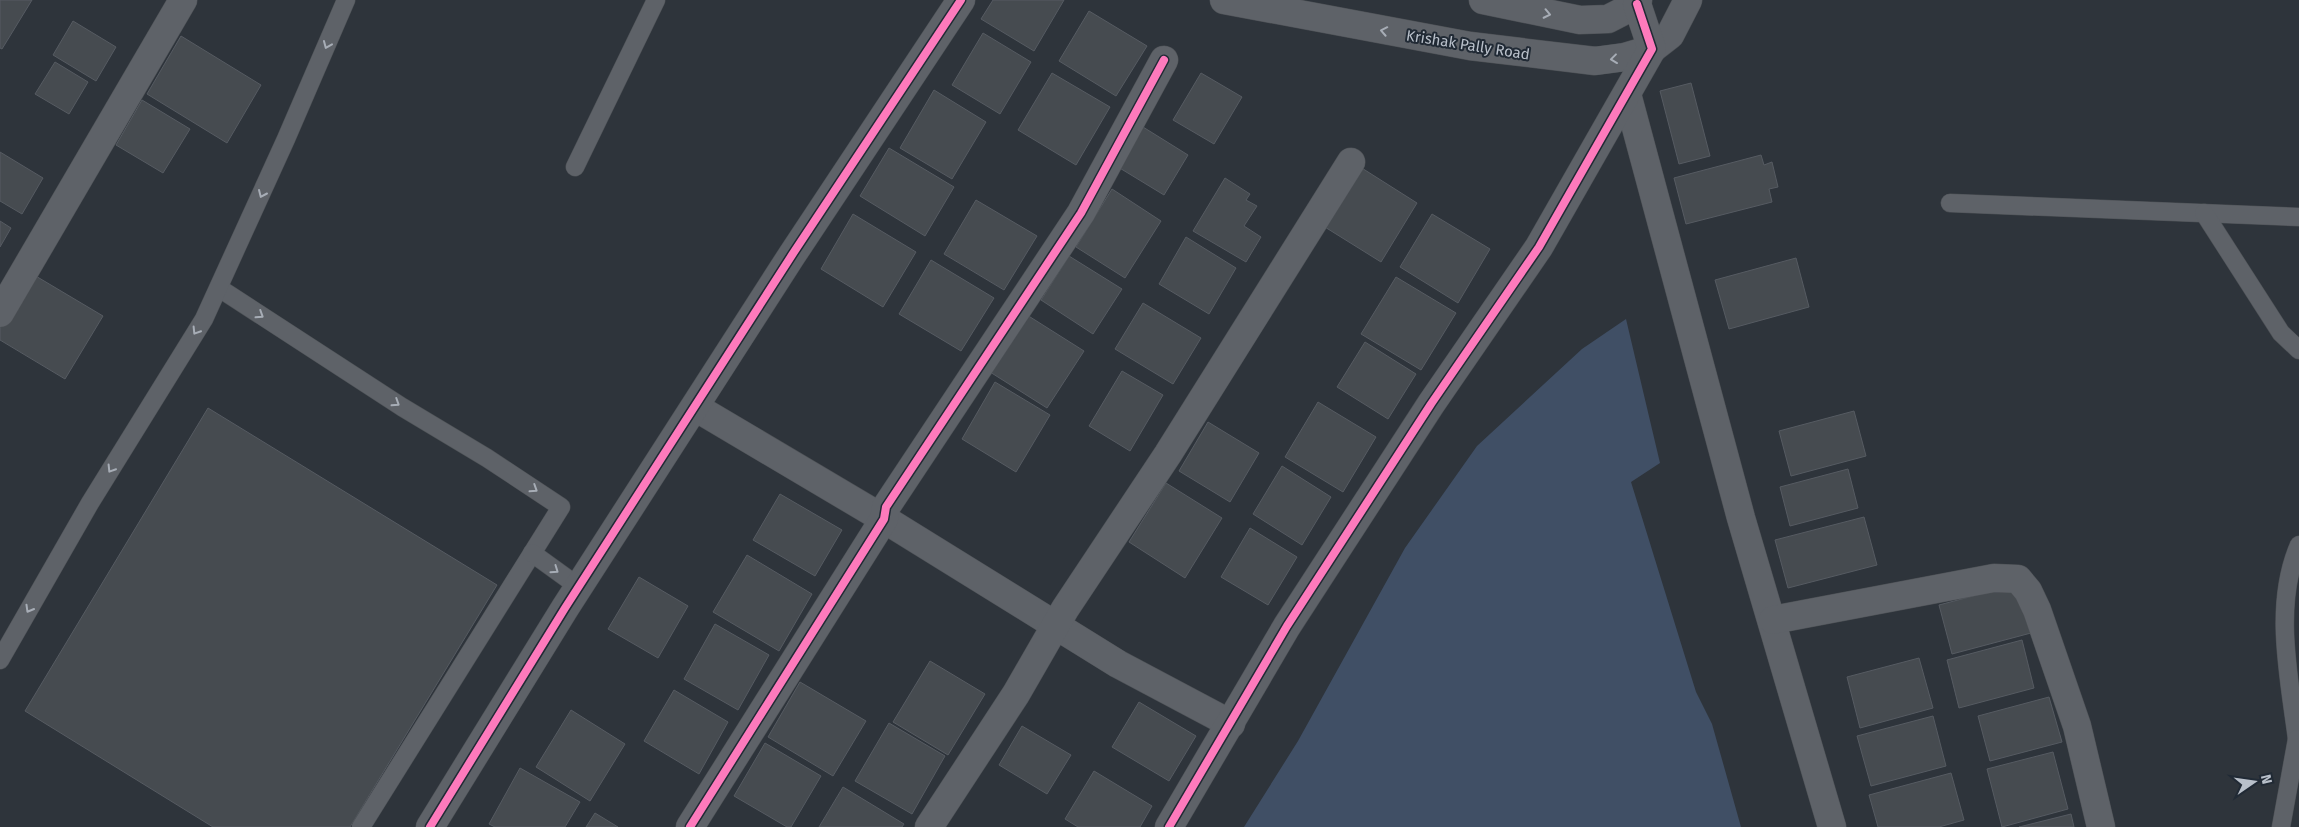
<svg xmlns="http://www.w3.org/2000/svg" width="2299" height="827" font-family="'Fira Sans',sans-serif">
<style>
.water{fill:#404f65}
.building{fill:#464b50;stroke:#565b62}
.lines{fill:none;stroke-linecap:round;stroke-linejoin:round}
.lane-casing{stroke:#4c5055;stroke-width:19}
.street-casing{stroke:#4c5055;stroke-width:29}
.lane{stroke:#5e6268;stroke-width:18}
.street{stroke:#5e6268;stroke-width:28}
.cycleway-casing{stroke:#212a35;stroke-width:11}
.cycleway{stroke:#fd7abc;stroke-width:8}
.oneway{stroke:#a7adb6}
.labels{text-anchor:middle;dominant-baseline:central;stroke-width:4;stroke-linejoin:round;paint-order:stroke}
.street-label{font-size:15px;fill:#b9c0ca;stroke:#212a35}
</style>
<rect width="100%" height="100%" fill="#2e343b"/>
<path class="water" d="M1626,319L1660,463L1631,482L1696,692L1712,724L1741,827H1244L1298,741L1405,548L1477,446L1582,349Z"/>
<g class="building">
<path d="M0,0H32L2,49L0,48Z"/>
<path d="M993,0H1064L1034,51L981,19Z"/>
<path d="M1089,11L1147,46L1116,96L1059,61Z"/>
<path d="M73,21L116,47L96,81L53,55Z"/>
<path d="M983,33L1031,62L1000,114L952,85Z"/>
<path d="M181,36L261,85L227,143L147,94Z"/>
<path d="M55,62L88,82L69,114L35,94Z"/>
<path d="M1052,73L1110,107L1076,165L1018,130Z"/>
<path d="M1201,73L1242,97L1214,144L1173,120Z"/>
<path d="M1691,83L1710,156L1679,164L1660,91Z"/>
<path d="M934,90L986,122L952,179L900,148Z"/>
<path d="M142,100L190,129L163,173L116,145Z"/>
<path d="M1143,127L1188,155L1164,195L1118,167Z"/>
<path d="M889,148L954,187L925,236L860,196Z"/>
<path d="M0,152L43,178L22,214L0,201Z"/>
<path d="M1761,155L1764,165L1772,162L1778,187L1769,189L1772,202L1686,224L1674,178Z"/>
<path d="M1357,165L1417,203L1381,262L1320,224Z"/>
<path d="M1225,178L1250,194L1246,200L1257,206L1244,226L1261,237L1246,262L1193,231Z"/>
<path d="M1112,189L1161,221L1125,278L1076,247Z"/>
<path d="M976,200L1037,236L1004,290L944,254Z"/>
<path d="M853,214L916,252L883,307L821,269Z"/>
<path d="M1432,214L1490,249L1458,303L1400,267Z"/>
<path d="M0,221L11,228L0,247Z"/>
<path d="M1186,237L1236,268L1209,314L1159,284Z"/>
<path d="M1069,256L1122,289L1093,334L1041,300Z"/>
<path d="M1796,258L1809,307L1729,329L1715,280Z"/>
<path d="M931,260L994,298L961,351L899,314Z"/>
<path d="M29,272L103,316L65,379L0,340V321Z"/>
<path d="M1396,277L1456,313L1421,370L1361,334Z"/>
<path d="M1143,303L1201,338L1173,384L1115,349Z"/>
<path d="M1027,315L1084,351L1047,408L990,372Z"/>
<path d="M1365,342L1416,374L1388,419L1337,387Z"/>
<path d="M1122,371L1163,395L1130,451L1089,426Z"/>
<path d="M995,382L1050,415L1016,472L962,439Z"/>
<path d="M1318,402L1376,437L1343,492L1285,457Z"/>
<path d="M208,408L497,585L350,827H213L25,711Z"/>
<path d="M1854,411L1866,456L1791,476L1779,431Z"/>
<path d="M1208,422L1259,453L1230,502L1179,471Z"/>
<path d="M1282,466L1331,497L1302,545L1253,514Z"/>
<path d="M1848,469L1858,508L1790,526L1780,487Z"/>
<path d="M1166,483L1222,518L1185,578L1129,542Z"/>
<path d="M780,494L842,530L815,576L753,540Z"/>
<path d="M1864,517L1877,565L1788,588L1775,540Z"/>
<path d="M1250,528L1297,557L1268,605L1221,577Z"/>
<path d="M747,555L812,594L779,651L713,612Z"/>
<path d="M639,577L688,606L658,658L608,629Z"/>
<path d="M2018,584L2031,633L1952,654L1939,605Z"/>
<path d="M715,624L769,655L738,710L684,679Z"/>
<path d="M2022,640L2034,688L1959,708L1947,660Z"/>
<path d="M1919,658L1933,708L1860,728L1847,677Z"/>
<path d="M930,661L985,694L948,755L893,722Z"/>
<path d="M800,682L866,721L833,776L768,737Z"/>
<path d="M674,690L728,722L699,774L644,741Z"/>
<path d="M2049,697L2062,742L1990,761L1978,716Z"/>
<path d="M1139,702L1196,736L1169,781L1112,747Z"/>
<path d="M571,710L625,744L590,801L536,767Z"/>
<path d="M1933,716L1946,766L1871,786L1857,736Z"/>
<path d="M889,723L945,756L912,814L855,781Z"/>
<path d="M1022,726L1071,755L1047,794L999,765Z"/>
<path d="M765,743L821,776L791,827H787L734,796Z"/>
<path d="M2053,752L2068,809L2002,827L1987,769Z"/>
<path d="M520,768L580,802L565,827H495L489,824Z"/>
<path d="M1094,771L1152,806L1140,827H1078L1065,819Z"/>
<path d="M1951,773L1964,820L1939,827H1878L1869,795Z"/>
<path d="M843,787L904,824L902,827H819Z"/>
<path d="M595,813L618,827H586Z"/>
<path d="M2071,814L2074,827H2019Z"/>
</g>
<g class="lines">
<defs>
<g id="lane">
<path d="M575,167L656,0"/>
<path d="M1950,203L2299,217"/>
<path d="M2204,213L2281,333L2299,350"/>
<path d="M219,288L402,407L487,458L561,507L361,827"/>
<path d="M2299,545C2273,605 2289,676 2297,739L2299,738"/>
<path d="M532,553L579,587"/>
<path d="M0,660L90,503L204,319L286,139L346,0"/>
<path d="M2281,827L2297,739"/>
</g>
<g id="street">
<path d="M1224,0L1470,46L1595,61L1625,57L1652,49L1670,35L1688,0"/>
<path d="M1483,0L1580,20L1608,19L1637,4L1638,0"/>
<path d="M1627,94L1741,518L1832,827"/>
<path d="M0,313L183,0"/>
<path d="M695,407L884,519L1118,664L1231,724"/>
<path d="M1773,620L1994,578L2018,579L2028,591L2037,610L2077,726L2101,827"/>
<path d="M430,827L565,608L792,255L961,0"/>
<path d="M690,827L884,519L886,507L1081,213L1164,60"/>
<path d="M929,827L1016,694L1065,609L1168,454L1351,162"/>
<path d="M1169,827L1287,626L1431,404L1539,247L1652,49L1637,4"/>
</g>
</defs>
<use href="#lane" class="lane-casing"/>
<use href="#street" class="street-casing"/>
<use href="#lane" class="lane"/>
<use href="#street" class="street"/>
<defs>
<g id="cycleway">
<path d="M430,827L565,608L792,255L961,0"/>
<path d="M690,827L884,519L886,507L1081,213L1164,60"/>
<path d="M1169,827L1287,626L1431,404L1539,247L1652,49L1637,4"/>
</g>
</defs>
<use href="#cycleway" class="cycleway-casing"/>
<use href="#cycleway" class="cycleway"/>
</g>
<defs><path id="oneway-chevron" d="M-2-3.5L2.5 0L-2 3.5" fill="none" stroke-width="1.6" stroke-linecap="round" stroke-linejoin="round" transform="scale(1.25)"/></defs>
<g class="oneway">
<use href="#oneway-chevron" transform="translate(1547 14) rotate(12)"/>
<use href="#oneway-chevron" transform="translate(1384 31) rotate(-169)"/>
<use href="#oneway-chevron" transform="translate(327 45) rotate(113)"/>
<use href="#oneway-chevron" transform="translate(1614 59) rotate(173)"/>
<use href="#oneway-chevron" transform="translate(262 194) rotate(114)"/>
<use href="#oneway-chevron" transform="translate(260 315) rotate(33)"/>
<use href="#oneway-chevron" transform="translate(196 331) rotate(122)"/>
<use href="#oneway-chevron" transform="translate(396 403) rotate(33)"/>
<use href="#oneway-chevron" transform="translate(111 469) rotate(122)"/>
<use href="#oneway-chevron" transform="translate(534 489) rotate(33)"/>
<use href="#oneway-chevron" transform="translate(555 570) rotate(35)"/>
<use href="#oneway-chevron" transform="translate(29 609) rotate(120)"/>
</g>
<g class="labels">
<g class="street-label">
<text transform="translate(1468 45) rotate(9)">Krishak Pally Road</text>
</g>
</g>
<g transform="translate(2254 782) rotate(77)" stroke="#212a35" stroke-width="4" paint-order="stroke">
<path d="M0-4L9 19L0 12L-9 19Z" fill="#b9c0ca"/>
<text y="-8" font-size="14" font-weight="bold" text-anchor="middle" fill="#b9c0ca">N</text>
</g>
</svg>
